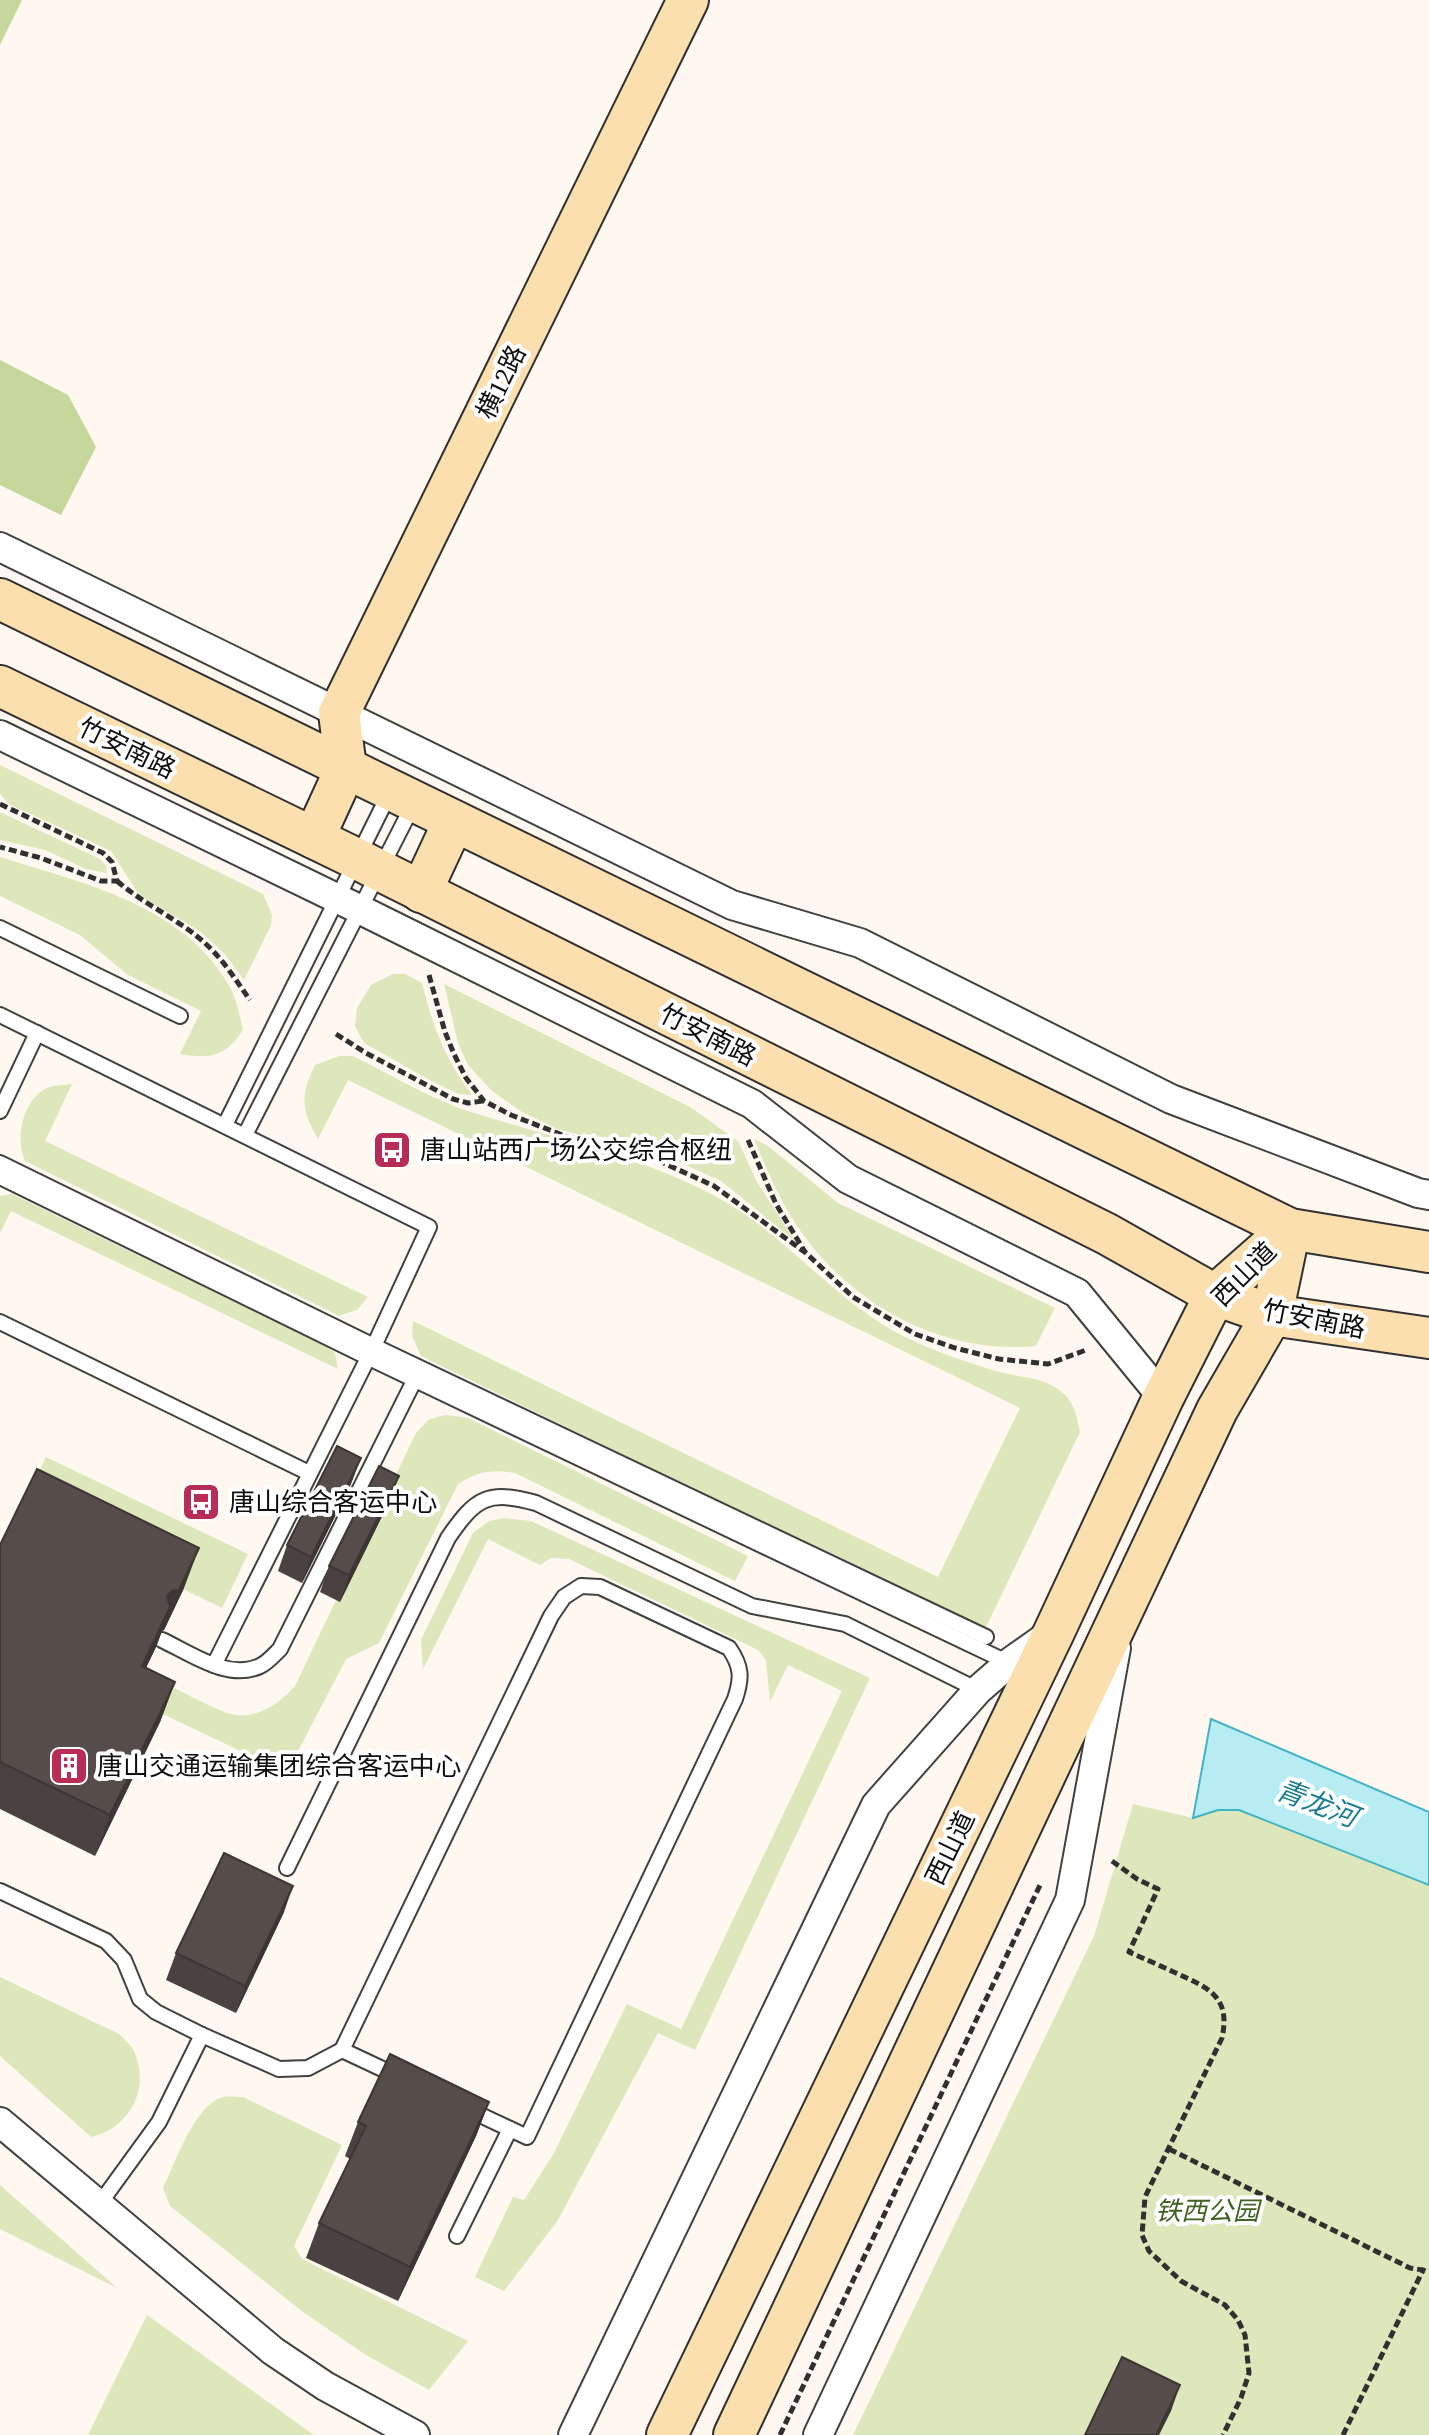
<svg xmlns="http://www.w3.org/2000/svg" width="1429" height="2435" font-family="'Source Serif 4','Noto Sans SC',serif">
<style>
.green{fill:#dde7bb}
.forest{fill:#c6d79b}
.water{fill:#b7ecf3;stroke:#42b3c7;stroke-width:2}
.lines{fill:none;stroke-linecap:round;stroke-linejoin:round}
.lane-casing{stroke:#414141;stroke-width:18}
.street-casing{stroke:#414141;stroke-width:32}
.secondary-casing{stroke:#303030;stroke-width:44}
.path{stroke:#303030;stroke-width:5;stroke-dasharray:8 4;stroke-linecap:butt}
.lane{stroke:#fff;stroke-width:14}
.street{stroke:#fff;stroke-width:28}
.secondary{stroke:#fbdfaf;stroke-width:40}
.wall{fill:#4a4240}
.shaded-wall{fill:#3c3634}
.building{fill:#564d4b;stroke:#3c3634;stroke-width:2}
.labels{text-anchor:middle;dominant-baseline:central;stroke-width:8;stroke-linejoin:round;paint-order:stroke}
.street-label{font-size:26px;fill:#0e0e0e;stroke:#fff}
.poi-label{font-size:26px;fill:#0e0e0e;stroke:#fff;text-anchor:start}
.park-label{font-size:26px;font-style:italic;fill:#406321;stroke:#fff}
.water-label{font-size:28px;font-style:italic;fill:#1c7e93;stroke:#fff}
</style>
<rect width="100%" height="100%" fill="#fef8f0"/>
<g class="green">
<path d="M0,765L263,894L272,915L271,925L244,980L224,953L201,932L139,895L111,851L9,804L0,794Z"/>
<path d="M0,812L100,859L106,866L107,873L86,869L45,850L0,840Z"/>
<path d="M0,857C82,883 186,905 231,989C237,1001 240,1017 243,1030C225,1057 211,1059 180,1054L201,1011L128,975L80,935L0,896Z"/>
<path d="M393,974H405L422,983C432,1025 446,1061 472,1095L459,1094L433,1082L364,1043L355,1026L357,1008L371,985Z"/>
<path d="M444,984L690,1107L738,1141L757,1182L795,1241L721,1181L628,1139L580,1135L557,1129L522,1112L492,1091L468,1065L458,1043Z"/>
<path d="M339,1056H353C391,1075 429,1098 468,1111C552,1138 637,1154 715,1196C785,1233 833,1301 905,1337C934,1351 965,1362 996,1371C1018,1378 1046,1376 1064,1394C1075,1404 1077,1418 1080,1432L984,1631L421,1356L412,1336L413,1321L938,1577L1020,1408L348,1080L318,1139C301,1109 300,1096 315,1065Z"/>
<path d="M72,1084L45,1141L368,1297L357,1310L339,1316L25,1161C15,1139 22,1100 47,1088C53,1085 64,1085 72,1084Z"/>
<path d="M754,1139L768,1146L838,1203L1055,1308L1036,1346C946,1355 857,1308 804,1236C782,1206 768,1173 754,1139Z"/>
<path d="M12,1194L327,1347L335,1353L338,1369L11,1211L0,1233V1196Z"/>
<path d="M445,1415L468,1418L748,1556L735,1581L515,1473C492,1469 478,1471 458,1484L379,1643L346,1659L297,1753L283,1762H264L131,1699L144,1672C162,1681 219,1713 235,1715C259,1718 280,1703 295,1686L416,1433L428,1420Z"/>
<path d="M46,1457L248,1554L222,1608L21,1510Z"/>
<path d="M504,1518L531,1521L870,1678L695,2050L658,2033L558,2220L504,2291L475,2277L513,2197L524,2200L554,2153L627,2004L681,2029L842,1691L788,1665L770,1702L766,1660L758,1650L569,1559L551,1558L540,1565L488,1539L423,1669L421,1640L473,1533L489,1521Z"/>
<path d="M1133,1804L1193,1818L1218,1810H1239L1429,1885V2435H853L1094,1936Z"/>
<path d="M0,1977L119,2034C123,2038 129,2043 132,2048C153,2085 130,2129 91,2137L0,2056Z"/>
<path d="M243,2097L342,2145L294,2246L302,2259L468,2341L429,2390L366,2355L303,2312L170,2206L163,2188C175,2164 194,2105 223,2097C228,2096 237,2097 243,2097Z"/>
<path d="M0,2185L117,2288L0,2229Z"/>
<path d="M147,2315L314,2435H88Z"/>
</g>
<g class="forest">
<path d="M0,0H22L0,45Z"/>
<path d="M0,360L68,395L96,447L61,515L0,485Z"/>
</g>
<path class="water" d="M1211,1719L1429,1812V1885L1239,1810H1218L1193,1818Z"/>
<g class="lines">
<defs>
<g id="lane">
<path d="M0,928L180,1016"/>
<path d="M0,1015L429,1227L374,1346L214,1665"/>
<path d="M0,1111L37,1033"/>
<path d="M225,1125L390,792"/>
<path d="M245,1135L414,803"/>
<path d="M0,1163L374,1346L986,1637"/>
<path d="M0,1177L367,1357L1009,1663"/>
<path d="M0,1322L309,1473"/>
<path d="M581,1586L600,1587L729,1648C742,1667 742,1678 735,1699L527,2137L342,2050L551,1616L564,1597Z"/>
<path d="M162,1640C190,1653 228,1681 260,1666C267,1663 274,1655 280,1649L418,1373"/>
<path d="M287,1868L448,1538C476,1497 488,1490 536,1503L752,1606L845,1624L978,1690"/>
<path d="M0,1891L106,1941L124,1960L140,1999L156,2012L202,2035L279,2069L308,2068L342,2050"/>
<path d="M98,2206L159,2122L202,2035"/>
<path d="M457,2236L510,2129"/>
</g>
<g id="street">
<path d="M0,547L732,905L860,943L1171,1099L1418,1193L1429,1195"/>
<path d="M0,735L361,910L752,1104L848,1179L1077,1293L1163,1398"/>
<path d="M0,2122L273,2351L325,2386L415,2435"/>
<path d="M573,2435L876,1805L978,1690L1009,1663L1050,1634"/>
<path d="M818,2435L1070,1900L1116,1648"/>
</g>
<g id="secondary">
<path d="M0,599L1290,1229L1429,1252"/>
<path d="M0,686L357,859L1107,1234L1215,1295L1272,1315L1429,1338"/>
<path d="M314,838L346,768L339,713L688,0"/>
<path d="M421,892L454,821"/>
<path d="M667,2435L1054,1632L1163,1398L1215,1295L1290,1229"/>
<path d="M734,2435L1217,1410L1272,1315L1290,1229"/>
</g>
</defs>
<use href="#lane" class="lane-casing"/>
<use href="#street" class="street-casing"/>
<use href="#secondary" class="secondary-casing"/>
<g class="path">
<path d="M0,804L103,853L112,862L117,881H101L41,858L0,847"/>
<path d="M117,881C146,906 181,920 208,946C225,962 237,982 250,1000"/>
<path d="M429,975L445,1032L454,1054L466,1078L484,1101L511,1115L565,1136L633,1149L714,1186L806,1253L853,1297L915,1334L955,1348L999,1359L1048,1364L1086,1350"/>
<path d="M336,1034L366,1053L453,1099L468,1103L483,1101"/>
<path d="M748,1140L776,1204L805,1252"/>
<path d="M1112,1861L1137,1879L1158,1889L1129,1952C1145,1959 1161,1966 1176,1973C1209,1988 1231,1997 1222,2038L1145,2197L1142,2235L1149,2251L1181,2281L1225,2305L1238,2320L1245,2335L1249,2373L1241,2398L1223,2435"/>
<path d="M1169,2149L1410,2268L1429,2271"/>
<path d="M780,2435L1041,1883"/>
<path d="M1343,2435L1424,2268"/>
</g>
<use href="#lane" class="lane"/>
<use href="#street" class="street"/>
<use href="#secondary" class="secondary"/>
</g>
<g class="wall">
<path d="M399,1476L389,1502L340,1602L320,1592L329,1566Z"/>
<path d="M351,1484L302,1583L278,1571L287,1545Z"/>
<path d="M0,1545L184,1588L164,1630L162,1631L156,1647L146,1668L175,1682L160,1722L95,1856L0,1809Z"/>
<path d="M284,1912L236,2013L166,1980L176,1953Z"/>
<path d="M489,2102L476,2136L398,2301L306,2258L319,2223L350,2159L345,2156L358,2122Z"/>
</g>
<g class="shaded-wall">
<path d="M361,1458L351,1484L302,1583L311,1557Z"/>
<path d="M399,1476L389,1502L340,1602L349,1575Z"/>
<path d="M199,1548L184,1588L164,1630L162,1631L156,1647L127,1706L167,1596Z"/>
<path d="M175,1682L160,1722L95,1856L110,1815Z"/>
<path d="M293,1886L284,1912L236,2013L245,1986Z"/>
<path d="M489,2102L476,2136L398,2301L410,2267Z"/>
<path d="M1180,2385L1171,2411L1159,2435H1156Z"/>
</g>
<g class="building">
<path d="M337,1446L361,1458L311,1557L287,1545Z"/>
<path d="M379,1466L399,1476L349,1575L329,1566Z"/>
<path d="M37,1469L199,1548L179,1590L172,1591L167,1596L170,1607L142,1666L175,1682L110,1815L0,1762V1545Z"/>
<path d="M224,1853L293,1886L245,1986L176,1953Z"/>
<path d="M390,2054L489,2102L410,2267L319,2223L366,2126L358,2122Z"/>
<path d="M1122,2357L1180,2385L1156,2435H1085Z"/>
</g>
<defs>
<symbol id="bus-square" viewBox="-11 -11 22 22"><rect x="-9" y="-9" width="18" height="18" rx="4" fill="#b82d57" stroke="#fff"/><path d="M-5-6H5V4H4V6H2V4H-2V6H-4V4H-5ZM-3.5-4V0h7V-4ZM-3.5 1.2v1.5H-2V1.2ZM2 1.2v1.5H3.5V1.2Z" fill="#fff"/></symbol>
<symbol id="building-square" viewBox="-11 -11 22 22"><rect x="-9" y="-9" width="18" height="18" rx="4" fill="#b82d57" stroke="#fff"/><path d="M-4-6H4V6H1V3H-1V6H-4ZM-2.5-4.3h1.7v1.8h-1.7ZM.8-4.3h1.7v1.8H.8ZM-2.5-1h1.7V.8h-1.7ZM.8-1h1.7V.8H.8Z" fill="#fff"/></symbol>
</defs>
<g fill-rule="evenodd">
<use href="#bus-square" x="370" y="1128" width="44" height="44"/>
<use href="#bus-square" x="179" y="1480" width="44" height="44"/>
<use href="#building-square" x="47" y="1744" width="44" height="44"/>
</g>
<g class="labels">
<g class="street-label">
<text transform="translate(501 382) rotate(-64)">横12路</text>
<text transform="translate(127 748) rotate(26)">竹安南路</text>
<text transform="translate(708 1035) rotate(27)">竹安南路</text>
<text transform="translate(1244 1274) rotate(-45)">西山道</text>
<text transform="translate(1314 1319) rotate(11)">竹安南路</text>
<text transform="translate(950 1848) rotate(-64)">西山道</text>
</g>
<g class="poi-label">
<text x="420" y="1150">唐山站西广场公交综合枢纽</text>
<text x="229" y="1502">唐山综合客运中心</text>
<text x="97" y="1766">唐山交通运输集团综合客运中心</text>
</g>
<g class="park-label">
<text x="1207" y="2211">铁西公园</text>
</g>
<g class="water-label">
<text transform="translate(1317 1803) rotate(21)">青龙河</text>
</g>
</g>
</svg>
